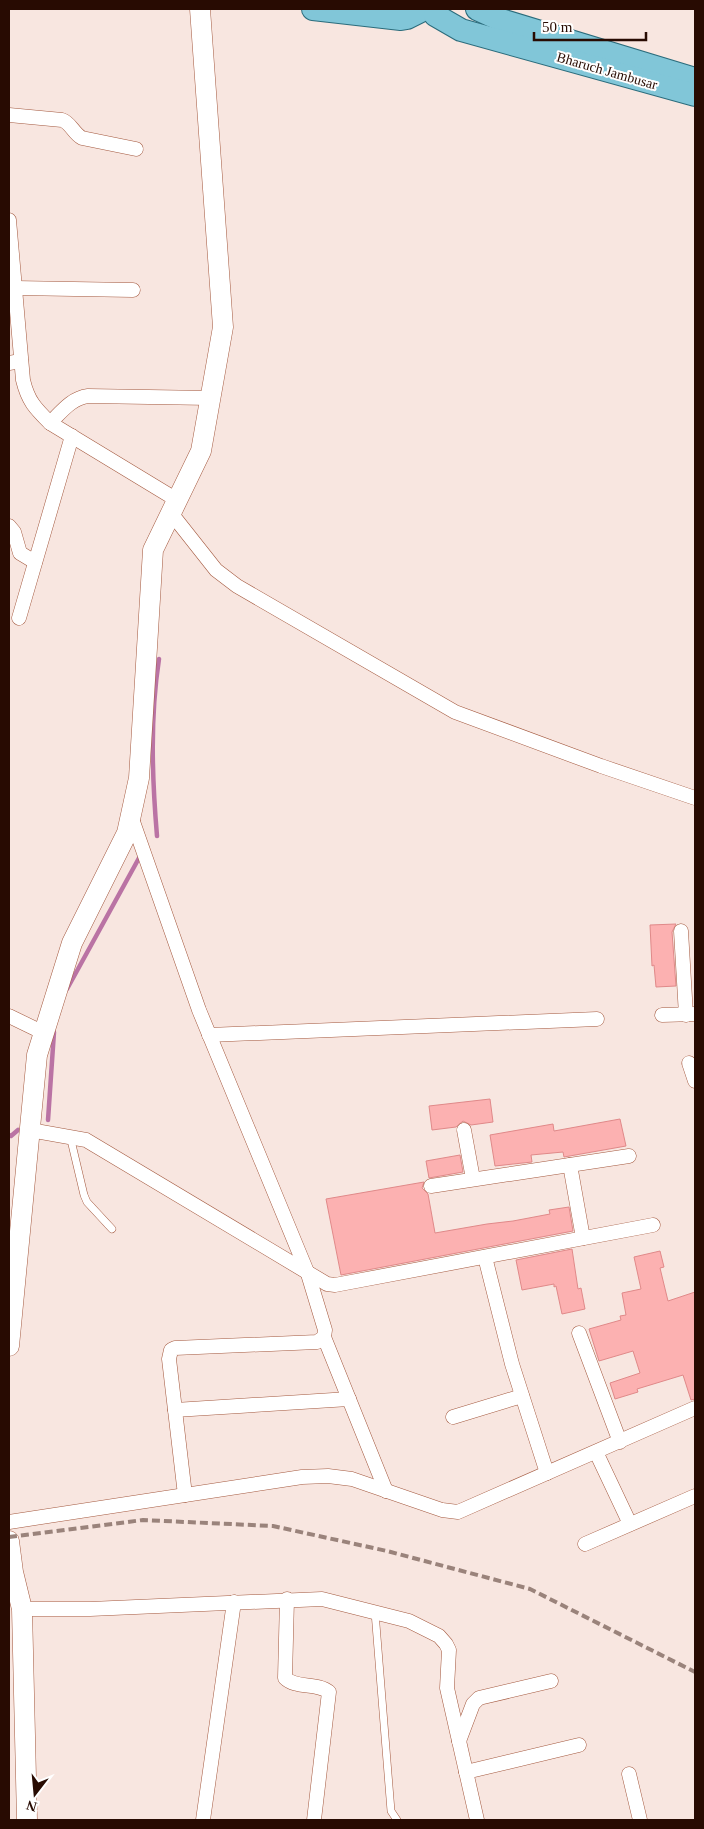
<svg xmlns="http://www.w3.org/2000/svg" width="704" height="1829" font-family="'Times New Roman',serif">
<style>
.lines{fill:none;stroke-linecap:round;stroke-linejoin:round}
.stream{stroke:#ba73a4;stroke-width:4.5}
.building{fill:#fcb1b1;stroke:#e08989}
.lane-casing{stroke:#a4593f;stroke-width:8}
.street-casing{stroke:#a4593f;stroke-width:15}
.secondary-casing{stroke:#a4593f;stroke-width:21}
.primary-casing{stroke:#2b6c7c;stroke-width:24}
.lane{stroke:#fff;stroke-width:7}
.street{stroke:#fff;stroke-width:14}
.secondary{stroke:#fff;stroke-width:20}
.primary{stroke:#81c6d8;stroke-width:22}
.rail{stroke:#9a837b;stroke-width:4;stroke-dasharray:8 4;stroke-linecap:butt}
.labels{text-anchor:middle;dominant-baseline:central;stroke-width:4;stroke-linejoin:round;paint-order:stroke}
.street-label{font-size:14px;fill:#280b02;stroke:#fff}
</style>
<rect width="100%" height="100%" fill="#f8e6e0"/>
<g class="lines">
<g class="stream">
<path d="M157,836C152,777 150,718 159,659"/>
<path d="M67,989L139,858"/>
<path d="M48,1120L54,1032"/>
<path d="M9,1135L11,1136L18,1130"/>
</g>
</g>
<g class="building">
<path d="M676,924L672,932L676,986L656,987L654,965L652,966L650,925Z"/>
<path d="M490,1099L493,1122L471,1125L463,1121L456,1127L432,1130L429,1106Z"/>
<path d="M620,1119L626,1146L564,1157L563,1152L531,1155L532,1162L495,1166L490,1135L553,1124L554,1131Z"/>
<path d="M460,1155L463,1172L429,1178L426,1161Z"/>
<path d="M424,1182L422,1188L428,1194L435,1233L487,1224L513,1221L550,1214L549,1210L569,1207L573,1231L341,1275L326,1199Z"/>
<path d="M572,1249L578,1289L581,1288L585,1309L562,1314L556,1286L554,1287V1284L522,1290L516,1260Z"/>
<path d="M660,1251L664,1267L660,1268L668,1301L695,1292V1399L691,1400L683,1375L637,1389L638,1392L615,1399L610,1383L640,1373L633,1351L599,1361L589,1329L621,1320L620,1316L626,1315L622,1293L641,1289L634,1257Z"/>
</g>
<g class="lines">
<defs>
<g id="lane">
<path d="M70,1136L84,1195L87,1202L112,1229"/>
<path d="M375,1612L391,1811L397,1820"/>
</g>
<g id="street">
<path d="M9,115L62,120C71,123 73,133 82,138L136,149"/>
<path d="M9,220L23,380C28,401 35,408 50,423L177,500"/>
<path d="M15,288L133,290"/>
<path d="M9,363L21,361"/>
<path d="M50,423C62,411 72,398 88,396L210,398"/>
<path d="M171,513L216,570L237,586L455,712L601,766L695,798"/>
<path d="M9,526L14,532L20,553L35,562"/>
<path d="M19,618L72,436"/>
<path d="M131,816L199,1010L308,1274L325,1330L324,1337L317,1342L175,1348L171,1350L169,1359L185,1495"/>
<path d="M681,931L686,1015"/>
<path d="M662,1015L695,1014"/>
<path d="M9,1016L44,1033"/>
<path d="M209,1035L597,1019"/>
<path d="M689,1063L695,1081"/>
<path d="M30,1130L86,1140L327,1284L335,1285L653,1225"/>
<path d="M464,1130L473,1179"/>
<path d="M570,1165L583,1238"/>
<path d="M431,1186L629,1156"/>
<path d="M485,1257L512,1364L547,1473"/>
<path d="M579,1333L620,1442"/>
<path d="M324,1337L386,1491"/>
<path d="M175,1410L349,1399"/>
<path d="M453,1417L522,1396"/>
<path d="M596,1452L630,1524"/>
<path d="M9,1522L302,1477L328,1476L352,1479L442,1510L458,1512L695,1408"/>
<path d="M585,1544L695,1496"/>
<path d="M287,1599L285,1678C296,1689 317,1682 329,1692L314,1820"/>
<path d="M22,1609H90L322,1599L409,1621L439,1636L446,1644L449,1650L447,1688L477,1820"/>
<path d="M459,1741L473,1704L479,1698L551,1681"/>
<path d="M466,1772L579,1745"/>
<path d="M629,1774L640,1820"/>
<path d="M203,1820L234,1602"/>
</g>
<g id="secondary">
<path d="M9,1346L37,1055L72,943L127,833L139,778L153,550L201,451L223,327L200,9"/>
<path d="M9,1541L13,1572L22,1609L27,1820"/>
</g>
<g id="primary">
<path d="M313,9L401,19L407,18L419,12"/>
<path d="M477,9L501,20L695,79"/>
<path d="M435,15L461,30L695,95"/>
</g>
</defs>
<use href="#lane" class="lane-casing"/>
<use href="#street" class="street-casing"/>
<use href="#secondary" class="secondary-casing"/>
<use href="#primary" class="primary-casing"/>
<use href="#lane" class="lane"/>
<use href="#street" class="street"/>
<use href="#secondary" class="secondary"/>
<use href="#primary" class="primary"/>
<path class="rail" d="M9,1537L143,1520L273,1526L387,1551L530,1589L695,1672"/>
</g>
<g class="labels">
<g class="street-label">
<text transform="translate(607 71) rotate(16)">Bharuch Jambusar</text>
</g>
</g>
<rect width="704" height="1829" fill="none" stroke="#280b02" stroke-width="20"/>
<g transform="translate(35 1794) rotate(196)" stroke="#ffffff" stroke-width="4" paint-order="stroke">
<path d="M0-4L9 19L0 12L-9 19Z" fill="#280b02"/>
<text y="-8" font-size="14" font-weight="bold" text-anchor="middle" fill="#280b02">N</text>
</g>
<path d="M534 32v8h112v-8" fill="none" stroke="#280b02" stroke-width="2.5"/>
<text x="542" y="32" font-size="15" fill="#280b02" stroke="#ffffff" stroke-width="4" paint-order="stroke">50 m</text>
</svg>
